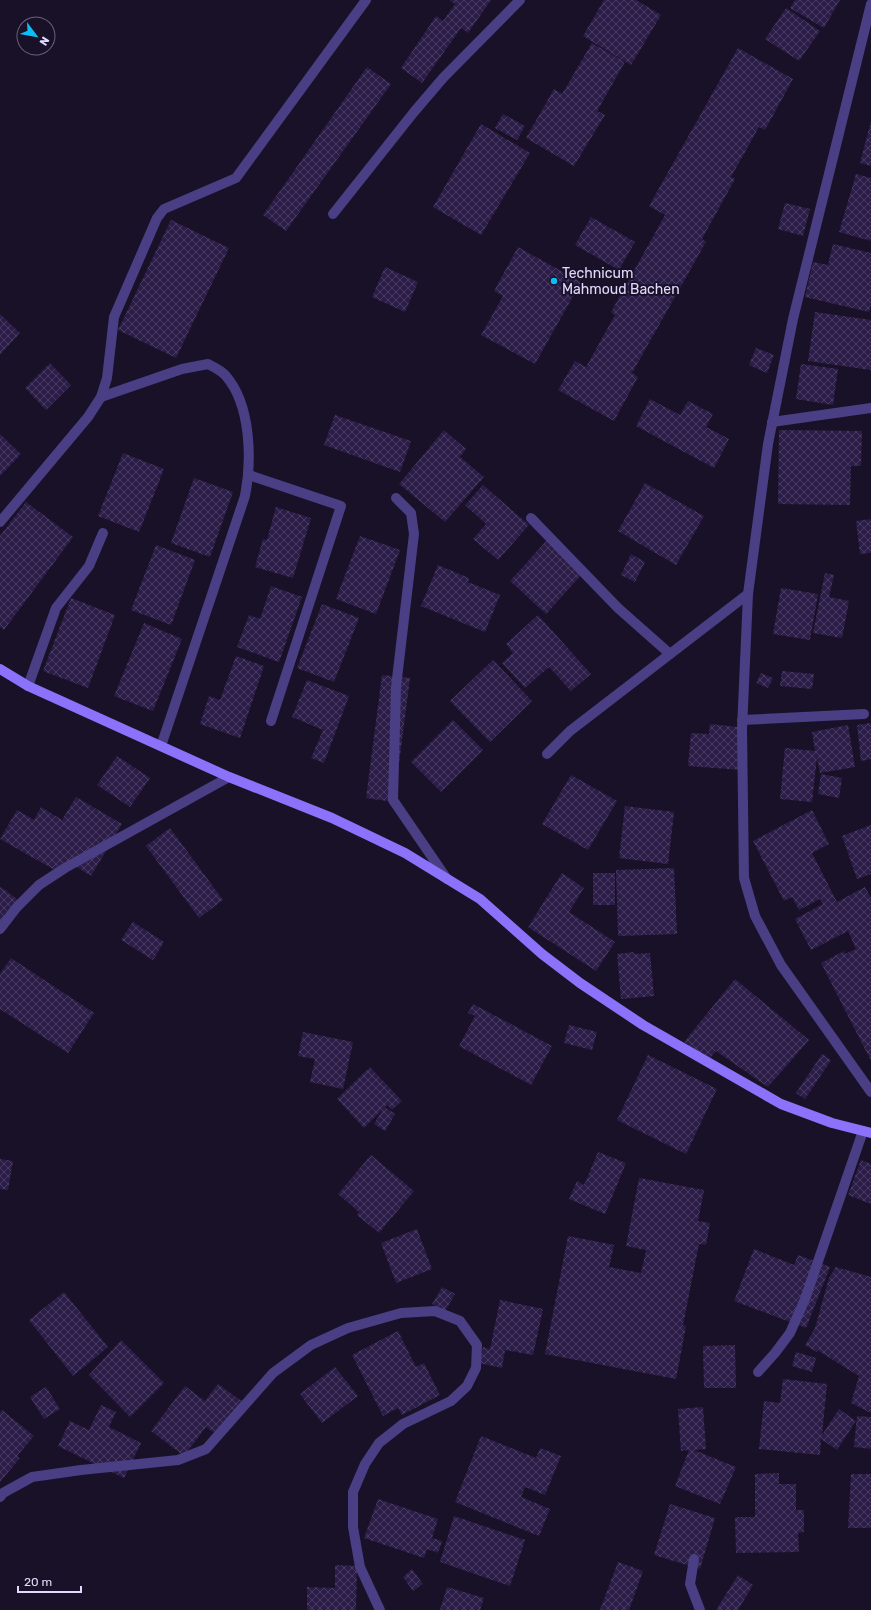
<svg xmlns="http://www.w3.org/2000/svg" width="871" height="1610" font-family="Rubik,sans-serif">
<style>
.building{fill:url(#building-cross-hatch)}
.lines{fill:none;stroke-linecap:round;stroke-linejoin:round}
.street{stroke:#4a3e84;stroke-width:10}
.secondary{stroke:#8a73fa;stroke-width:10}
.poi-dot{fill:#0cbef6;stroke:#181127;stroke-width:1.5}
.labels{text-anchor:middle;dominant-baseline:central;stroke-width:4;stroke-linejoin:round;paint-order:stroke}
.poi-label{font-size:14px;fill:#e2d9fe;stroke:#181127;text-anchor:start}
</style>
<defs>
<pattern id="building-cross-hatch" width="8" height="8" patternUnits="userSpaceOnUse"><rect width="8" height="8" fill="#2c1d48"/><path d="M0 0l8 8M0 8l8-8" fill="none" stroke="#4a3d63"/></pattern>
</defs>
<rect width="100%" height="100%" fill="#181127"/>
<g class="building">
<path d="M449,0H491L468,33L461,28L422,83L401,68L436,16L443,21L455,4Z"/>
<path d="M604,0H636L661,15L631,65L583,36Z"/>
<path d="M795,0H840L824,28L790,8Z"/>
<path d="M786,8L820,31L799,61L765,39Z"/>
<path d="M592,43L625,62L597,111L605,115L574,166L526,138L554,89L562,94Z"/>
<path d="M738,48L793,79L765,130L759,127L731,177L735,179L702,239L706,242L632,373L638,377L614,421L558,390L575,361L586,367L615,315L611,312L665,215L649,206Z"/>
<path d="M367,67L391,84L286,231L263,215Z"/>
<path d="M503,114L525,126L517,140L495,128Z"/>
<path d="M871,121V166L860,163Z"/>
<path d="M481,124L530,153L481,235L433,207Z"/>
<path d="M856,174L871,178V241L839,232Z"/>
<path d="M785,203L810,209L803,236L778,229Z"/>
<path d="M591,217L635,242L619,270L575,245Z"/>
<path d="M171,220L229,248L176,358L118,330Z"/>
<path d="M833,244L871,253V304L869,312L805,297L813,262L828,265Z"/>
<path d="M518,247L581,282L535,364L481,335L503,296L494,291Z"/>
<path d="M385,267L418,282L405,312L372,297Z"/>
<path d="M815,312L871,320V370L808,361Z"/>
<path d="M0,314L20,333L0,355Z"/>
<path d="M756,348L774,355L767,373L749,365Z"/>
<path d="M50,363L71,385L46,410L25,388Z"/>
<path d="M801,364L838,369L833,405L796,399Z"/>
<path d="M650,399L680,415L688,401L713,414L706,427L729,439L714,468L636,426Z"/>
<path d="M335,415L411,441L400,472L324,445Z"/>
<path d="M444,430L466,449L460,457L484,477L445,522L399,484Z"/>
<path d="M779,430L862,431L861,466H851L850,505L778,504Z"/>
<path d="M0,434L21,454L0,476Z"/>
<path d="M123,453L164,469L139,532L98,516Z"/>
<path d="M194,478L233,492L210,557L171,543Z"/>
<path d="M645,483L704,516L676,565L618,531Z"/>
<path d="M483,485L529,525L498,560L473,539L486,524L465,505Z"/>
<path d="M26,502L73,537L4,630L0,627V536Z"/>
<path d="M276,507L311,518L293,578L255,567L263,539L267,540Z"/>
<path d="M871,519V553L860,554L856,521Z"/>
<path d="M360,536L400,550L376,614L336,599Z"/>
<path d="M548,539L584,572L546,614L510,581Z"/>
<path d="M156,545L195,560L171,625L131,610Z"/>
<path d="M631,554L645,562L635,582L621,575Z"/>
<path d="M438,565L469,578L468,582L500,595L485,632L421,606Z"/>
<path d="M825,573L834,575L829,597L849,601L842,638L813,633Z"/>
<path d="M271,586L302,597L279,662L237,647L249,615L260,619Z"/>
<path d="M781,588L818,594L810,640L773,634Z"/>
<path d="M71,598L115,615L88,688L43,671Z"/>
<path d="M322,604L359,618L334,682L297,668Z"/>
<path d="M538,615L591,674L571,691L549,667L525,688L502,663L513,653L506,644Z"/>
<path d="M144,623L182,639L153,711L114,696Z"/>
<path d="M236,656L264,666L240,738L200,724L209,696L220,700Z"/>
<path d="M493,660L532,701L490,742L450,701Z"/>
<path d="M782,671L814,674L812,689L780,686Z"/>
<path d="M761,673L773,678L768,688L756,683Z"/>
<path d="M382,675L410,678L394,802L366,798Z"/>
<path d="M307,680L349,696L324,763L311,758L323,730L292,717Z"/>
<path d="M453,720L483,750L441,792L411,762Z"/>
<path d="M871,723V759L861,761L857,725Z"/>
<path d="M710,724L746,728L742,770L688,766L691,733L709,734Z"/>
<path d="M848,725L855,767L820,773L817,757L812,802L780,799L785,748L815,751L812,732Z"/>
<path d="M117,756L150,778L130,807L97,785Z"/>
<path d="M821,774L842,778L839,798L818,794Z"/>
<path d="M571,775L617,801L588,850L542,824Z"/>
<path d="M76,797L122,824L91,876L67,861L60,873L0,839L17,810L34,820L41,807L62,820Z"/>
<path d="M625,806L674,812L668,864L619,858Z"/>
<path d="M812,810L829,844L812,853L837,902L865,887L871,898V1061L821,963L844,951L845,954L856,949L848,931L811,950L795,919L823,904L820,899L799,910L792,897L784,901L753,841Z"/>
<path d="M871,825V874L857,879L842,836Z"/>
<path d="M170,828L223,900L199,918L146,846Z"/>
<path d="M674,868L677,934L618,936L616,870Z"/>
<path d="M562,873L584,888L569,912L615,942L596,971L528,927Z"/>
<rect x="593" y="873" width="22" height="32"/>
<path d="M1,887L22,903L0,933V888Z"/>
<path d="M133,922L164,942L153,960L121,940Z"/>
<path d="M634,952V954L650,953L654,996L621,999L617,954Z"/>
<path d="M11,958L94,1013L68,1053L0,1009V974Z"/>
<path d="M735,979L809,1040L768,1087L716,1051L709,1059L684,1042Z"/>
<path d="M473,1004L552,1046L531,1085L459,1046L475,1016L468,1013Z"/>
<path d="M569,1025L597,1032L592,1050L564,1043Z"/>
<path d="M303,1032L353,1042L343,1089L310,1082L315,1059L298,1056Z"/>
<path d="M822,1054L831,1060L805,1099L796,1093Z"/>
<path d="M648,1055L717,1089L686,1154L617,1120Z"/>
<path d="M370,1067L402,1101L392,1110L387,1105L385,1107L395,1114L385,1131L374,1124L383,1109L364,1128L337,1099Z"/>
<path d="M598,1152L626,1163L605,1214L569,1199L577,1181L584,1185Z"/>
<path d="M371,1155L414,1191L379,1233L357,1215L359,1212L338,1194Z"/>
<path d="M0,1159L13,1161L8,1190L0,1189Z"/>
<path d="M861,1160L871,1164V1204L848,1195Z"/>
<path d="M639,1178L704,1190L698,1221L710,1223L706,1245L699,1244L683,1325L686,1326L676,1379L545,1354L568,1236L614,1245L609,1267L641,1273L646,1250L626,1246Z"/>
<path d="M417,1229L432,1269L396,1283L381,1243Z"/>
<path d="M754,1249L794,1265L798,1255L830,1267L806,1328L734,1301Z"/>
<path d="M836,1267L871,1277V1413L851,1403L859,1376L817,1350V1352L805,1345L815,1328L829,1278Z"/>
<path d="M442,1287L455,1294L445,1311L432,1304Z"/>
<path d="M64,1292L108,1347L73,1376L29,1320Z"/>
<path d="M500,1300L543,1309L533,1355L505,1350L502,1368L479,1363L483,1347L490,1349Z"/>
<path d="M398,1331L416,1367L424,1363L440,1395L402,1415L398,1408L383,1416L352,1355Z"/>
<path d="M121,1340L164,1383L130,1417L89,1375Z"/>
<path d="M735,1345L736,1388H704L703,1346Z"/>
<path d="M796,1352L816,1358L812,1372L792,1366Z"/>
<path d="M335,1367L358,1396L322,1423L300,1394Z"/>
<path d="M783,1379L827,1384L822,1435L839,1409L856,1421L837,1450L821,1439L820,1455L759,1449L764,1401L780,1403Z"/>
<path d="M218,1384L247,1405L222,1438L206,1427L184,1456L151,1431L185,1386L205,1401Z"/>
<path d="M46,1387L60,1409L44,1419L30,1397Z"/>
<path d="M101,1405L116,1412L109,1427L141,1443L124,1478L58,1446L70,1421L89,1430Z"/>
<path d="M703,1407L706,1449L694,1450L736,1467L720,1504L675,1486L689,1450L681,1451L678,1409Z"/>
<path d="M2,1410L34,1436L17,1456L20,1458L0,1482V1413Z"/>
<path d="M857,1416L871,1417V1449L854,1447Z"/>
<path d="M481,1436L536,1458L540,1448L561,1456L545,1495L525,1487L521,1497L550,1509L539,1536L455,1502Z"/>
<path d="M779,1473V1484H796V1510H804V1532L798,1533L799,1552L736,1553L735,1517H755V1474Z"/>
<path d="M851,1474H871V1528H848Z"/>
<path d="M378,1499L438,1519L432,1538L442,1541L438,1553L427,1549L424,1558L364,1538Z"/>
<path d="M670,1504L715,1518L700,1569L654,1555Z"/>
<path d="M454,1516L525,1540L510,1586L440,1562Z"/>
<path d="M618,1562L643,1571L629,1610H600Z"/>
<path d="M335,1565L357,1566L356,1610H307V1587L335,1588Z"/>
<path d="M412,1569L423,1584L413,1591L403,1577Z"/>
<path d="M738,1575L753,1585L738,1610H716Z"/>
<path d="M447,1587L484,1598L480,1610H440Z"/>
</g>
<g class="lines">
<g class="street">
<path d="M871,4L793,319L768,444L748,594L742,729L744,878L755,916L781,965L871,1092"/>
<path d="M333,214L414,112L443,78L520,0"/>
<path d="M101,397L182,369L208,364C214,367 222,371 226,376C251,405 252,460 245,496L161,746"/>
<path d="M772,422L871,408"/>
<path d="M249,475L341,506L271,721"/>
<path d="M396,498L411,513L414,534L396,687L393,800L447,879"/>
<path d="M531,518L618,608L670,654"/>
<path d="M0,522L88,417L101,397L107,378L114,317L157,218L164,209L236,178L366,0"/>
<path d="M28,686L56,608L89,566L103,533"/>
<path d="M742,720L864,714"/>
<path d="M547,754L570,731L748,594"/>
<path d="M0,929L17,907L39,885L65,868L229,777"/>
<path d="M758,1372L775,1353L790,1333L805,1299L863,1131"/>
<path d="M0,1497L3,1493L32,1477L81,1470L178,1460L206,1449L273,1373L311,1345L348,1328L401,1313L435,1311L460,1321L477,1345L476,1368L467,1386L451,1401L403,1424L379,1443L365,1464L353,1492V1527L360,1567L380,1610"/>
<path d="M694,1559L690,1584L700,1610"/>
</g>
<path class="secondary" d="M0,669L28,686L229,777L332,818L405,853L480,899L542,954L580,983L643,1025L781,1104L832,1123L871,1133"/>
</g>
<circle class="poi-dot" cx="554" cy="281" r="4"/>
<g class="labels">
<g class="poi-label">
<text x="562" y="273">Technicum<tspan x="562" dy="16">Mahmoud Bachen</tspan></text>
</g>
</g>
<g transform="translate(36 36) rotate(122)"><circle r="19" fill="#181127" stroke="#69617d"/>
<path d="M0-3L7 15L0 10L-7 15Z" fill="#0cbef6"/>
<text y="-6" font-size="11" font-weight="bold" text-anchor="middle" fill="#e2d9fe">N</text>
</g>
<path d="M18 1586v6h63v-6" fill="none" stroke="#e2d9fe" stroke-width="2"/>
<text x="24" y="1586" font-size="12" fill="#e2d9fe" stroke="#181127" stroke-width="3" paint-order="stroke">20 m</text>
</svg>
